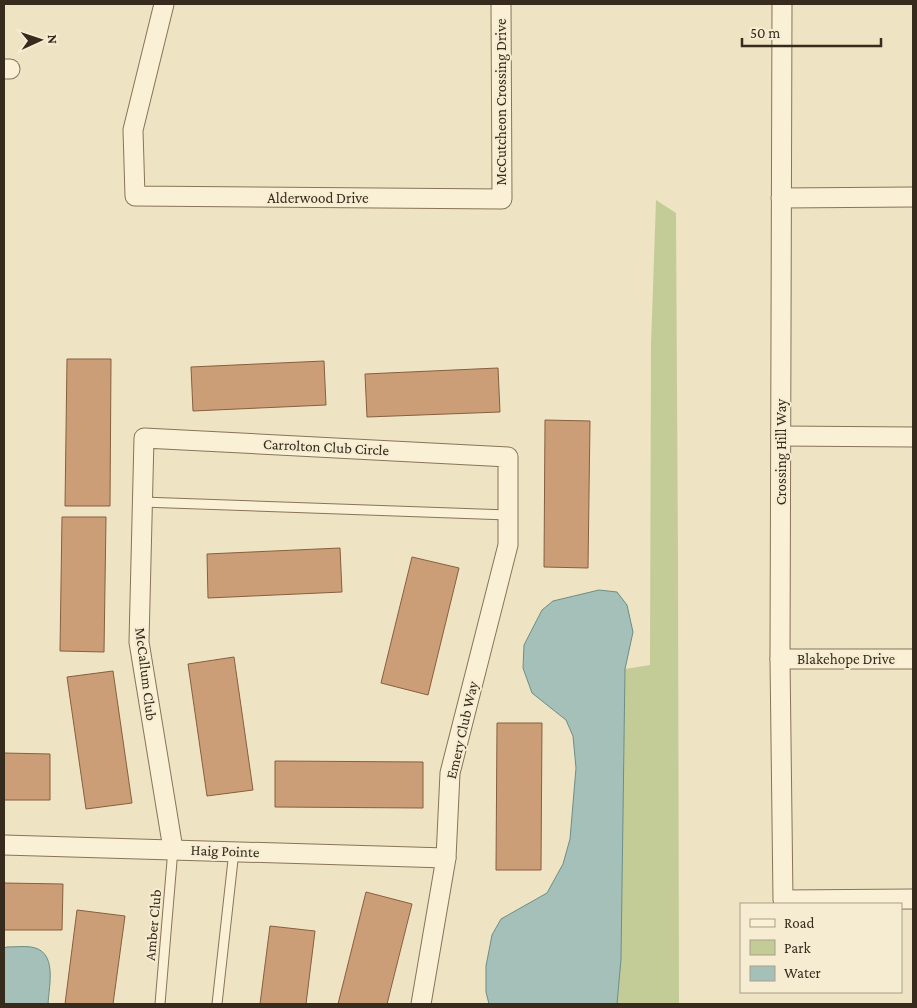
<svg xmlns="http://www.w3.org/2000/svg" width="917" height="1008" font-family="'Crimson Pro',serif">
<style>
.green{fill:#c3cc96}
.water{fill:#a4c0b9;stroke:#6b8e87}
.building{fill:#cc9e78;stroke:#875f3f}
.lines{fill:none;stroke-linecap:round;stroke-linejoin:round}
.lane-casing{stroke:#887459;stroke-width:11}
.street-casing{stroke:#887459;stroke-width:21}
.lane{stroke:#f9f0d5;stroke-width:9}
.street{stroke:#f9f0d5;stroke-width:19}
.labels{text-anchor:middle;dominant-baseline:central;stroke-width:4;stroke-linejoin:round;paint-order:stroke}
.street-label{font-size:15px;fill:#372b1d;stroke:#f5ecd1}
</style>
<rect width="100%" height="100%" fill="#eee3c2"/>
<path class="green" d="M656,200L676,213L678,561L679,1004H617L621,959L625,669L650,665L651,345Z"/>
<g class="water">
<path d="M599,590L617,592L627,605L633,632L625,669L621,959L617,1004H489L486,992V966L492,935L501,919L547,893L563,864L570,839L576,768L573,736L566,720L532,693L523,668L524,645L542,610L553,601Z"/>
<path d="M7,947C15,947 23,946 31,947C58,951 49,985 48,1004H4V948Z"/>
</g>
<g class="building">
<path d="M67,359H111L110,506H65Z"/>
<path d="M324,361L326,405L193,411L191,367Z"/>
<path d="M498,368L500,412L367,417L365,374Z"/>
<path d="M545,420L590,421L588,568L544,567Z"/>
<path d="M62,517H106L104,652L60,651Z"/>
<path d="M340,548L342,592L208,598L207,554Z"/>
<path d="M412,557L459,568L428,695L381,683Z"/>
<path d="M234,657L253,790L207,796L188,664Z"/>
<path d="M113,671L132,803L86,809L67,677Z"/>
<path d="M497,723H542L541,870H496Z"/>
<path d="M4,753L50,754V800H4Z"/>
<path d="M275,761L423,762V808L275,807Z"/>
<path d="M4,883L63,884L62,930H4Z"/>
<path d="M366,892L412,904L387,1004H338Z"/>
<path d="M77,910L125,916L113,1004H65Z"/>
<path d="M270,926L315,931L306,1004H260Z"/>
</g>
<g class="lines">
<defs>
<g id="lane">
<path d="M142,502L508,515"/>
<path d="M160,1004L173,849"/>
<path d="M217,1004L234,851"/>
</g>
<g id="street">
<path d="M164,4L133,130L135,196L502,199L501,4"/>
<path d="M782,4L780,659L783,900L913,899"/>
<path d="M4,69H10"/>
<path d="M781,198L913,197"/>
<path d="M781,436L913,437"/>
<path d="M780,659H913"/>
<path d="M4,845L446,858"/>
<path d="M173,849L139,642L144,438L508,457V545L450,773L446,858L421,1004"/>
</g>
</defs>
<use href="#lane" class="lane-casing"/>
<use href="#street" class="street-casing"/>
<use href="#lane" class="lane"/>
<use href="#street" class="street"/>
</g>
<g class="labels">
<g class="street-label">
<text transform="translate(501 102) rotate(-90)">McCutcheon Crossing Drive</text>
<text x="318" y="198">Alderwood Drive</text>
<text transform="translate(326 447) rotate(3)">Carrolton Club Circle</text>
<text transform="translate(781 452) rotate(-90)">Crossing Hill Way</text>
<text x="846" y="659">Blakehope Drive</text>
<text transform="translate(146 674) rotate(83)">McCallum Club</text>
<text transform="translate(462 730) rotate(-77)">Emery Club Way</text>
<text transform="translate(225 851) rotate(2)">Haig Pointe</text>
<text transform="translate(153 925) rotate(-85)">Amber Club</text>
</g>
</g>
<rect width="917" height="1008" fill="none" stroke="#372b1d" stroke-width="10"/>
<rect x="740" y="903" width="162" height="90" fill="#f5ecd1" stroke="#a99f89"/>
<rect x="750" y="919" width="25" height="8" fill="#f9f0d5" stroke="#a99f89"/>
<text x="784" y="928" font-size="15" fill="#372b1d">Road</text>
<rect x="750" y="940" width="25" height="15" fill="#c3cc96" stroke="#a99f89"/>
<text x="784" y="953" font-size="15" fill="#372b1d">Park</text>
<rect x="750" y="966" width="25" height="15" fill="#a4c0b9" stroke="#a99f89"/>
<text x="784" y="978" font-size="15" fill="#372b1d">Water</text>
<g transform="translate(40 40) rotate(87)" stroke="#f5ecd1" stroke-width="4" paint-order="stroke">
<path d="M0-4L9 19L0 12L-9 19Z" fill="#372b1d"/>
<text y="-8" font-size="14" font-weight="bold" text-anchor="middle" fill="#372b1d">N</text>
</g>
<path d="M742 38v8h139v-8" fill="none" stroke="#372b1d" stroke-width="2.5"/>
<text x="750" y="38" font-size="15" fill="#372b1d" stroke="#f5ecd1" stroke-width="4" paint-order="stroke">50 m</text>
</svg>
